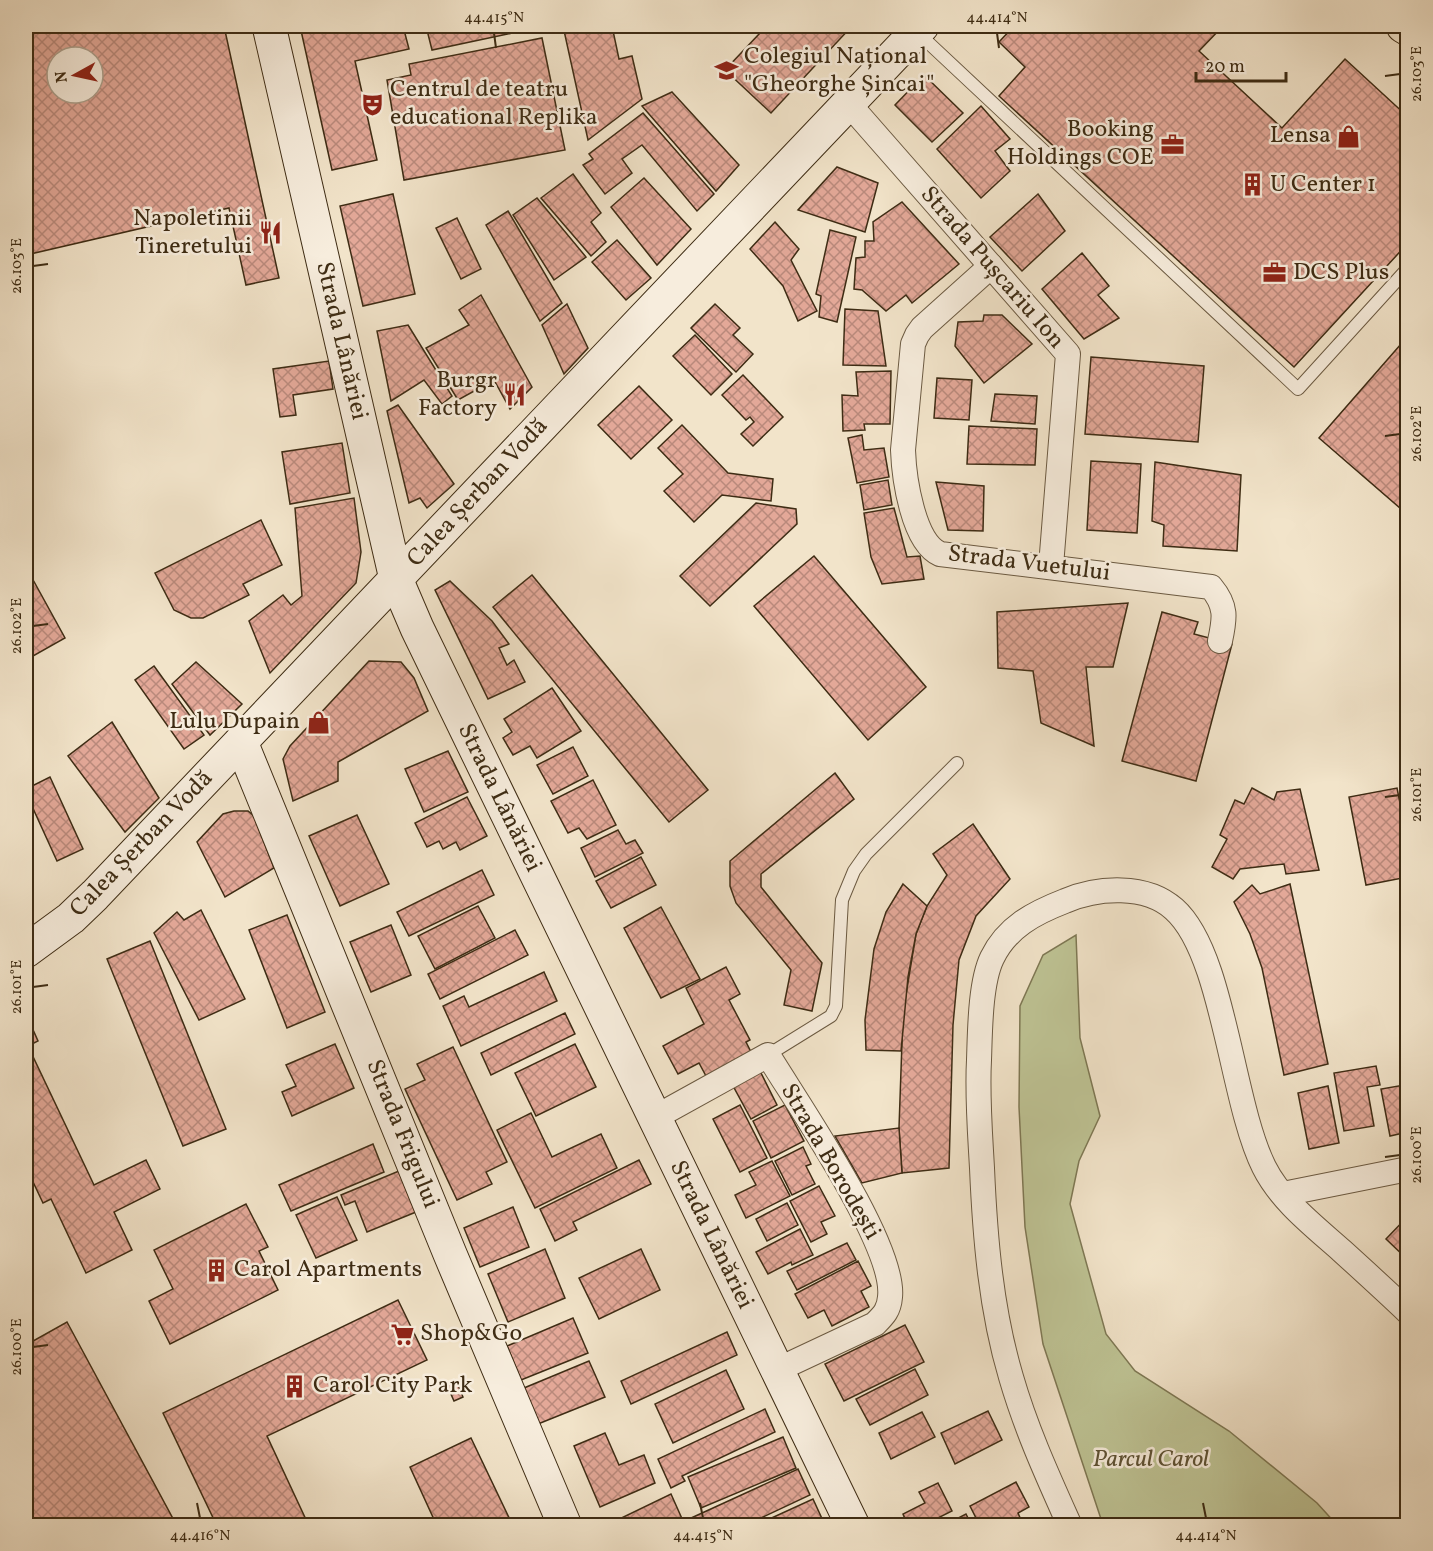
<svg xmlns="http://www.w3.org/2000/svg" width="1433" height="1551" font-family="Vollkorn,serif">
<style>
.park{fill:#bec394;stroke:#7e7854;stroke-width:1.5}
.building{fill:url(#building-cross-hatch);stroke:#3e2c14;stroke-width:1.5;fill-rule:evenodd}
.lines{fill:none;stroke-linecap:round;stroke-linejoin:round}
.lane-casing{stroke:#6b5a42;stroke-width:14}
.street-casing{stroke:#6b5a42;stroke-width:26}
.secondary-casing{stroke:#3e2c14;stroke-width:35}
.primary-casing{stroke:#3e2c14;stroke-width:35}
.lane{stroke:#f7eddd;stroke-width:12}
.street{stroke:#f7eddd;stroke-width:24}
.secondary{stroke:#f7eddd;stroke-width:33}
.primary{stroke:#f2e4ca;stroke-width:33}
.ticks{fill:none;stroke:#3e2c14;stroke-width:2}
.labels{text-anchor:middle;dominant-baseline:central;stroke-width:5;stroke-linejoin:round;paint-order:stroke}
.poi-label{font-size:24px;fill:#3e2c14;stroke:#f7eddd;text-anchor:start}
.street-label{font-size:24px;fill:#3e2c14;stroke:#f7eddd}
.park-label{font-size:24px;font-style:italic;fill:#5e5234;stroke:#f7eddd}
.neatline{fill:none;stroke:#3e2c14;stroke-width:2}
.ticks-label{font-size:15px;text-anchor:middle;fill:#3e2c14}
</style>
<defs>
<pattern id="building-cross-hatch" width="8" height="8" patternUnits="userSpaceOnUse" patternTransform="scale(1.5)"><rect width="8" height="8" fill="#e3a898"/><path d="M0 0l8 8M0 8l8-8" fill="none" stroke="#b9897b"/></pattern>
</defs>
<rect width="100%" height="100%" fill="#f2e4ca"/>
<filter id="stains"><feTurbulence type="fractalNoise" baseFrequency=".00333" numOctaves="4"/><feColorMatrix values="0 0 0 0 .2 0 0 0 0 .09 0 0 0 0 .02 0 0 0 .5 -.17"/></filter>
<radialGradient id="worn" r=".72"><stop offset=".6" stop-color="#630" stop-opacity="0"/><stop offset="1" stop-color="#630" stop-opacity=".3"/></radialGradient>
<path class="park" d="M1076,935L1080,1038L1100,1116L1079,1161L1070,1204L1106,1334L1135,1371L1229,1431L1317,1503L1337,1525H1103L1043,1344L1025,1227L1019,1107L1020,1006L1043,955Z"/>
<g class="building">
<path d="M26,26H224L279,278L246,285L229,208L26,255ZM57,57H93V93H57Z"/>
<path d="M300,26H403L409,49L355,61L377,160L332,170Z"/>
<path d="M426,26H546L432,50Z"/>
<path d="M563,26H612L619,59L632,56L642,99L588,140Z"/>
<path d="M749,26H852L771,113L725,70L759,34Z"/>
<path d="M1014,26H1223L1199,51L1282,128L1345,59L1408,117V243L1294,367L999,96L1025,67L999,42Z"/>
<path d="M542,38L565,150L404,180L387,80L411,75L409,64Z"/>
<path d="M924,75L963,113L932,142L895,105Z"/>
<path d="M672,92L739,165L716,191L642,106Z"/>
<path d="M981,106L1010,139L995,151L1010,171L981,198L937,149Z"/>
<path d="M643,113L714,194L697,211L642,145L622,159L632,173L605,194L583,165L593,159L589,154Z"/>
<path d="M837,167L878,183L865,232L798,210Z"/>
<path d="M573,174L601,213L591,222L606,242L591,256L541,198Z"/>
<path d="M644,178L691,229L657,265L611,207Z"/>
<path d="M393,194L415,294L363,306L340,206Z"/>
<path d="M1038,194L1065,231L1022,271L990,237Z"/>
<path d="M537,198L586,257L554,280L513,215Z"/>
<path d="M902,202L959,264L912,303L906,295L886,311L862,290L854,289L856,258L865,257V241H874L873,222Z"/>
<path d="M508,211L562,303L540,321L486,225Z"/>
<path d="M457,218L481,269L461,279L436,228Z"/>
<path d="M775,222L799,249L791,260L817,311L798,321L783,286L750,249Z"/>
<path d="M830,230L856,237L837,322L819,317L821,296L816,294Z"/>
<path d="M617,240L651,278L626,300L592,262Z"/>
<path d="M1082,253L1109,286L1098,295L1119,318L1084,339L1042,289Z"/>
<path d="M481,295L532,387L510,409L494,380L458,400L426,348L469,325L459,310Z"/>
<path d="M567,304L588,348L564,374L542,325Z"/>
<path d="M715,304L740,328L733,335L753,354L736,372L691,328Z"/>
<path d="M845,309L878,311L886,366L843,365Z"/>
<path d="M984,315H1002L1032,344L984,383L955,346L958,322L983,321Z"/>
<path d="M408,325L452,396L442,404L424,380L391,401L377,331Z"/>
<path d="M695,335L732,374L711,395L673,356Z"/>
<path d="M1408,336V515L1319,438Z"/>
<path d="M1091,357L1204,366L1198,442L1085,434Z"/>
<path d="M329,361L333,389L293,395L296,415L280,417L273,369Z"/>
<path d="M891,371L890,424H864L865,430L843,431L842,395L858,396L856,372Z"/>
<path d="M743,375L783,417L753,446L741,434L754,422L750,417L746,420L722,395Z"/>
<path d="M937,378L972,380L969,420L934,418Z"/>
<path d="M639,386L672,420L631,459L598,425Z"/>
<path d="M995,394L1037,396L1035,424L991,421Z"/>
<path d="M398,405L454,484L427,508L420,498L409,503L387,411Z"/>
<path d="M682,425L728,473L773,479L771,501L722,495L694,522L664,491L683,474L658,448Z"/>
<path d="M969,426L1037,429L1035,465L967,464Z"/>
<path d="M862,435L864,450L884,448L889,477L857,483L848,438Z"/>
<path d="M342,443L350,493L290,504L282,452Z"/>
<path d="M1091,461L1141,464L1137,533L1087,530Z"/>
<path d="M1155,462L1241,475L1237,551L1163,546L1164,525L1152,521Z"/>
<path d="M888,480L892,505L864,510L860,485Z"/>
<path d="M936,482L984,486L983,531L948,530Z"/>
<path d="M354,498L361,552L356,583L270,673L249,621L283,595L291,605L302,596L295,508Z"/>
<path d="M756,503L796,509L797,524L710,606L680,576Z"/>
<path d="M894,508L907,557L920,556L924,579L882,584L871,557L864,513Z"/>
<path d="M261,520L282,565L243,584L249,595L203,618H191L174,610L155,573Z"/>
<path d="M814,556L926,687L868,740L754,606Z"/>
<path d="M26,567L65,638L26,660Z"/>
<path d="M532,575L708,790L669,822L493,607Z"/>
<path d="M450,581L492,621L509,644L499,648L507,665L514,660L525,682L488,699L435,590Z"/>
<path d="M1128,603L1113,667H1086L1094,746L1041,723L1033,671L998,668L997,612Z"/>
<path d="M1162,612L1198,622L1194,634L1232,644L1196,781L1122,761Z"/>
<path d="M369,661L401,662L414,678L428,711L338,762V781L293,801L283,759L290,746Z"/>
<path d="M196,662L242,704L210,735L172,684Z"/>
<path d="M154,666L204,735L184,749L135,680Z"/>
<path d="M552,688L581,731L537,758L530,746L513,755L503,738L512,732L504,719Z"/>
<path d="M112,722L159,798L125,832L68,756Z"/>
<path d="M573,747L588,776L553,794L537,765Z"/>
<path d="M448,751L468,792L424,812L405,769Z"/>
<path d="M835,773L854,799L761,874V887L822,963L812,1011L784,1005L791,970L736,903L730,886V861Z"/>
<path d="M50,777L83,849L57,861L26,793V789Z"/>
<path d="M593,780L616,825L587,839L579,828L568,833L551,801Z"/>
<path d="M1252,788L1274,800L1277,792L1300,789L1319,870L1286,874L1284,864L1240,869L1233,879L1212,867L1227,839L1220,835L1235,800L1244,804Z"/>
<path d="M1397,788L1408,843V877L1366,885L1349,797Z"/>
<path d="M467,797L487,836L460,850L456,842L443,849L439,841L427,847L415,823Z"/>
<path d="M234,811H248L254,816L274,868L225,897L197,842L223,814Z"/>
<path d="M357,815L389,884L340,906L309,836Z"/>
<path d="M973,824L1010,879L976,916L959,960L953,1025L949,1168L902,1173L899,1128L903,1013L916,934L927,906L947,875L933,854Z"/>
<path d="M618,830L626,844L635,840L643,853L595,877L581,848Z"/>
<path d="M641,857L656,885L611,908L596,881Z"/>
<path d="M482,870L494,895L409,936L397,912Z"/>
<path d="M903,884L927,906L916,934L908,977L901,1051L866,1050L865,1020L874,949L886,912Z"/>
<path d="M1290,884L1328,1064L1284,1075L1262,968L1250,934L1234,902L1252,885L1260,894Z"/>
<path d="M478,906L495,938L435,969L418,936Z"/>
<path d="M661,907L700,979L661,998L624,928Z"/>
<path d="M201,910L245,999L199,1020L154,933L177,912L184,920Z"/>
<path d="M287,915L325,1012L287,1028L249,930Z"/>
<path d="M391,925L411,975L371,992L350,942Z"/>
<path d="M515,930L528,955L440,999L428,974Z"/>
<path d="M150,941L226,1129L183,1146L107,959Z"/>
<path d="M726,967L740,994L729,1000L750,1040L746,1042L751,1052L706,1076L699,1063L678,1074L663,1046L704,1024L686,988Z"/>
<path d="M544,972L557,1001L461,1046L443,1006L464,996L469,1007Z"/>
<path d="M565,1013L575,1034L491,1075L481,1053Z"/>
<path d="M26,1014L38,1041L28,1046L94,1185L146,1160L160,1189L114,1212L132,1250L86,1273L51,1199L43,1203L26,1167Z"/>
<path d="M335,1044L354,1088L292,1116L282,1092L296,1086L286,1065Z"/>
<path d="M575,1044L596,1087L536,1116L515,1073Z"/>
<path d="M453,1047L507,1162L486,1172L492,1184L457,1200L405,1089L425,1080L417,1064Z"/>
<path d="M1376,1066L1380,1085L1367,1087L1374,1126L1344,1131L1334,1073Z"/>
<path d="M759,1069L777,1105L751,1119L732,1084Z"/>
<path d="M1404,1085L1408,1104V1132L1390,1136L1381,1089Z"/>
<path d="M1328,1086L1339,1143L1309,1149L1298,1093Z"/>
<path d="M740,1105L767,1158L740,1172L713,1119Z"/>
<path d="M785,1105L804,1141L771,1158L753,1121Z"/>
<path d="M531,1113L552,1157L601,1134L617,1168L535,1208L497,1130Z"/>
<path d="M899,1128L902,1173L862,1183L835,1136Z"/>
<path d="M373,1144L384,1172L291,1211L279,1185Z"/>
<path d="M803,1147L811,1164L806,1166L815,1184L792,1195L775,1161Z"/>
<path d="M639,1160L651,1184L573,1222L577,1230L555,1241L540,1209Z"/>
<path d="M772,1161L790,1196L746,1218L735,1195L756,1185L749,1172Z"/>
<path d="M399,1171L416,1212L367,1232L355,1201L345,1205L341,1195Z"/>
<path d="M819,1186L835,1216L821,1222L827,1234L811,1242L790,1201Z"/>
<path d="M337,1197L357,1240L316,1258L296,1215Z"/>
<path d="M787,1203L798,1225L767,1241L756,1219Z"/>
<path d="M246,1204L268,1247L259,1251L278,1290L170,1344L149,1301L173,1289L154,1250Z"/>
<path d="M513,1207L529,1247L480,1267L464,1228Z"/>
<path d="M1408,1216V1260L1386,1239Z"/>
<path d="M800,1229L813,1255L792,1265L791,1262L768,1274L756,1252Z"/>
<path d="M847,1243L856,1260L797,1290L787,1271Z"/>
<path d="M545,1249L565,1298L508,1322L488,1274Z"/>
<path d="M641,1249L660,1290L599,1319L579,1278Z"/>
<path d="M858,1261L871,1286L861,1291L869,1307L832,1326L824,1310L808,1318L795,1294Z"/>
<path d="M398,1300L427,1360L267,1436L309,1526H217L163,1413Z"/>
<path d="M573,1318L588,1353L521,1380L507,1346Z"/>
<path d="M67,1322L177,1526H26V1345Z"/>
<path d="M905,1325L924,1362L844,1401L825,1364Z"/>
<path d="M727,1332L737,1355L631,1404L621,1381Z"/>
<path d="M589,1361L605,1397L538,1424L524,1388Z"/>
<path d="M915,1369L928,1395L870,1425L856,1399Z"/>
<path d="M726,1370L744,1409L673,1443L655,1404Z"/>
<path d="M456,1380L463,1397L454,1401L447,1385Z"/>
<path d="M765,1409L775,1432L682,1476L685,1481L671,1488L658,1459Z"/>
<path d="M988,1411L1002,1440L955,1464L941,1433Z"/>
<path d="M922,1412L935,1437L891,1459L879,1433Z"/>
<path d="M605,1433L619,1465L644,1455L655,1483L600,1507L574,1446Z"/>
<path d="M783,1437L796,1468L701,1508L688,1477Z"/>
<path d="M471,1438L513,1526H437L410,1467Z"/>
<path d="M798,1469L810,1495L744,1526H691L689,1519Z"/>
<path d="M1016,1482L1029,1507L1018,1513L1021,1520L1010,1526H980L970,1506Z"/>
<path d="M938,1483L952,1511L922,1526H908L903,1514L925,1503L919,1492Z"/>
<path d="M671,1494L683,1521L674,1526H605Z"/>
<path d="M813,1499L824,1523L819,1526H754Z"/>
<path d="M966,1514L972,1526H943Z"/>
</g>
<g class="lines">
<defs>
<g id="lane">
<path d="M918,33L1298,389L1408,268"/>
<path d="M768,1055L831,1016L836,1006L842,900L854,871L866,854L957,763"/>
</g>
<g id="street">
<path d="M848,103L1068,354L1051,566"/>
<path d="M991,266L922,328L917,335L913,344L903,450C904,478 913,542 940,554L1211,587C1227,606 1225,618 1220,641"/>
<path d="M654,1118L768,1055C797,1103 896,1246 890,1297C889,1310 884,1315 875,1324L777,1370"/>
<path d="M1283,1194L1408,1169"/>
<path d="M1070,1526C1048,1477 1026,1429 1011,1377C991,1310 985,1238 982,1168C980,1132 977,1096 979,1060C980,1032 980,983 992,958C1007,927 1034,913 1065,901C1098,887 1146,884 1174,909C1224,953 1231,1101 1264,1167C1281,1201 1314,1226 1342,1251C1364,1271 1386,1291 1408,1312"/>
</g>
<g id="secondary">
<path d="M269,26L396,579L417,628L853,1526"/>
<path d="M241,742L450,1254L565,1526"/>
<path d="M26,951L71,918L95,895L922,26"/>
</g>
<path id="primary" d="M1403,26L1408,29"/>
</defs>
<use href="#lane" class="lane-casing"/>
<use href="#street" class="street-casing"/>
<use href="#secondary" class="secondary-casing"/>
<use href="#primary" class="primary-casing"/>
<use href="#lane" class="lane"/>
<use href="#street" class="street"/>
<use href="#secondary" class="secondary"/>
<use href="#primary" class="primary"/>
</g>
<path class="ticks" d="M494,33L496,48M997,33L999,48M1385,76L1400,74M33,266L48,264M1385,436L1400,434M33,626L48,624M1385,797L1400,795M33,987L48,985M1385,1157L1400,1155M33,1347L48,1345M197,1503L200,1518M700,1503L703,1518M1203,1503L1206,1518"/>
<defs>
<symbol id="school-bare" viewBox="-9 -9 18 18"><path d="M0-5L7-2L0 1L-7-2ZM-4 1L0 2.5L4 1V4Q0 6-4 4Z" fill="#8f2418" stroke="#f7eddd" stroke-width="2.5" paint-order="stroke"/></symbol>
<symbol id="theatre-bare" viewBox="-9 -9 18 18"><path d="M-5-5.5Q0-4 5-5.5V0Q5 5 0 6Q-5 5-5 0ZM-3.3-2.5H-1v1.5H-3.3ZM1-2.5H3.3v1.5H1ZM-2.8 1Q0 5.5 2.8 1Z" fill="#8f2418" stroke="#f7eddd" stroke-width="2.5" paint-order="stroke"/></symbol>
<symbol id="shop-bare" viewBox="-9 -9 18 18"><path d="M-5-2.5h2.3a2.7 3.5 0 0 1 5.4 0H5L5.5 6h-11ZM-1.5-2.5h3a1.5 2.3 0 0 0-3 0Z" fill="#8f2418" stroke="#f7eddd" stroke-width="2.5" paint-order="stroke"/></symbol>
<symbol id="office-bare" viewBox="-9 -9 18 18"><path d="M-6-3h4V-5.5h4V-3h4V5H-6ZM-1-4.5V-3h2v-1.5ZM-6 0V1H6V0Z" fill="#8f2418" stroke="#f7eddd" stroke-width="2.5" paint-order="stroke"/></symbol>
<symbol id="building-bare" viewBox="-9 -9 18 18"><path d="M-4-6H4V6H1V3H-1V6H-4ZM-2.5-4.3h1.7v1.8h-1.7ZM.8-4.3h1.7v1.8H.8ZM-2.5-1h1.7V.8h-1.7ZM.8-1h1.7V.8H.8Z" fill="#8f2418" stroke="#f7eddd" stroke-width="2.5" paint-order="stroke"/></symbol>
<symbol id="restaurant-bare" viewBox="-9 -9 18 18"><path d="M-5-6h1v4h1v-4h1v4h1v-4h1v5L-1.5 .5V6h-2V.5L-5-1ZM5-6V6H3V1.5H1.5Q1.5-4 5-6Z" fill="#8f2418" stroke="#f7eddd" stroke-width="2.5" paint-order="stroke"/></symbol>
<symbol id="supermarket-bare" viewBox="-9 -9 18 18"><path d="M-6-5.5h2.5l.6 2H6L4.5 2H-2.5L-4.4-4H-6ZM-1.5 3.2a1.3 1.3 0 1 0 .1 0ZM3 3.2a1.3 1.3 0 1 0 .1 0Z" fill="#8f2418" stroke="#f7eddd" stroke-width="2.5" paint-order="stroke"/></symbol>
</defs>
<g fill-rule="evenodd">
<use href="#school-bare" x="710" y="54" width="33" height="33"/>
<use href="#theatre-bare" x="356" y="88" width="33" height="33"/>
<use href="#shop-bare" x="1332" y="120" width="33" height="33"/>
<use href="#office-bare" x="1156" y="128" width="33" height="33"/>
<use href="#building-bare" x="1236" y="168" width="33" height="33"/>
<use href="#restaurant-bare" x="254" y="216" width="33" height="33"/>
<use href="#office-bare" x="1258" y="256" width="33" height="33"/>
<use href="#restaurant-bare" x="498" y="378" width="33" height="33"/>
<use href="#shop-bare" x="302" y="706" width="33" height="33"/>
<use href="#building-bare" x="200" y="1254" width="33" height="33"/>
<use href="#supermarket-bare" x="386" y="1318" width="33" height="33"/>
<use href="#building-bare" x="278" y="1370" width="33" height="33"/>
</g>
<g class="labels">
<g class="poi-label">
<text x="744" y="57">Colegiul Național<tspan x="744" dy="28">"Gheorghe Șincai"</tspan></text>
<text x="390" y="90">Centrul de teatru<tspan x="390" dy="28">educational Replika</tspan></text>
<text x="1154" y="130" text-anchor="end">Booking<tspan x="1154" dy="28">Holdings COE</tspan></text>
<text x="1331" y="136" text-anchor="end">Lensa</text>
<text x="1270" y="185">U Center 1</text>
<text x="252" y="219" text-anchor="end">Napoletinii<tspan x="252" dy="28">Tineretului</tspan></text>
<text x="1293" y="273">DCS Plus</text>
<text x="497" y="381" text-anchor="end">Burgr<tspan x="497" dy="28">Factory</tspan></text>
<text x="300" y="722" text-anchor="end">Lulu Dupain</text>
<text x="234" y="1270">Carol Apartments</text>
<text x="420" y="1334">Shop&amp;Go</text>
<text x="313" y="1386">Carol City Park</text>
</g>
<g class="street-label">
<text transform="translate(992 268) rotate(49)">Strada Pușcariu Ion</text>
<text transform="translate(341 341) rotate(77)">Strada Lânăriei</text>
<text transform="translate(478 493) rotate(-47)">Calea Șerban Vodă</text>
<text transform="translate(1029 564) rotate(7)">Strada Vuetului</text>
<text transform="translate(499 798) rotate(64)">Strada Lânăriei</text>
<text transform="translate(142 844) rotate(-46)">Calea Șerban Vodă</text>
<text transform="translate(402 1134) rotate(68)">Strada Frigului</text>
<text transform="translate(830 1162) rotate(60)">Strada Borodești</text>
<text transform="translate(711 1235) rotate(64)">Strada Lânăriei</text>
</g>
<g class="park-label">
<text x="1151" y="1460">Parcul Carol</text>
</g>
</g>
<rect width="1433" height="1551" fill="none" stroke="#f2e4ca" stroke-width="66"/>
<g transform="translate(75 75) rotate(262)"><circle r="28" fill="#f7eddd" stroke="#ada08d" stroke-width="1.5"/>
<path d="M0-4.5L10 22L0 15L-10 22Z" fill="#8f2418"/>
<text y="-9" font-size="16" font-weight="bold" text-anchor="middle" fill="#3e2c14">N</text>
</g>
<path d="M1196 72v9h90v-9" fill="none" stroke="#3e2c14" stroke-width="3"/>
<text x="1205" y="72" font-size="18" fill="#3e2c14" stroke="#f7eddd" stroke-width="4.5" paint-order="stroke">20 m</text>
<rect x="33" y="33" width="1367" height="1485" class="neatline"/>
<g class="ticks-label">
<text x="494" y="22">44.415°N</text>
<text x="997" y="22">44.414°N</text>
<text transform="translate(1416 74) rotate(-90)" y="5">26.103°E</text>
<text transform="translate(16 266) rotate(-90)" y="5">26.103°E</text>
<text transform="translate(1416 434) rotate(-90)" y="5">26.102°E</text>
<text transform="translate(16 626) rotate(-90)" y="5">26.102°E</text>
<text transform="translate(1416 795) rotate(-90)" y="5">26.101°E</text>
<text transform="translate(16 987) rotate(-90)" y="5">26.101°E</text>
<text transform="translate(1416 1155) rotate(-90)" y="5">26.100°E</text>
<text transform="translate(16 1347) rotate(-90)" y="5">26.100°E</text>
<text x="200" y="1540">44.416°N</text>
<text x="703" y="1540">44.415°N</text>
<text x="1206" y="1540">44.414°N</text>
</g>
<rect width="100%" height="100%" filter="url(#stains)"/>
<rect width="100%" height="100%" fill="url(#worn)"/>
</svg>
